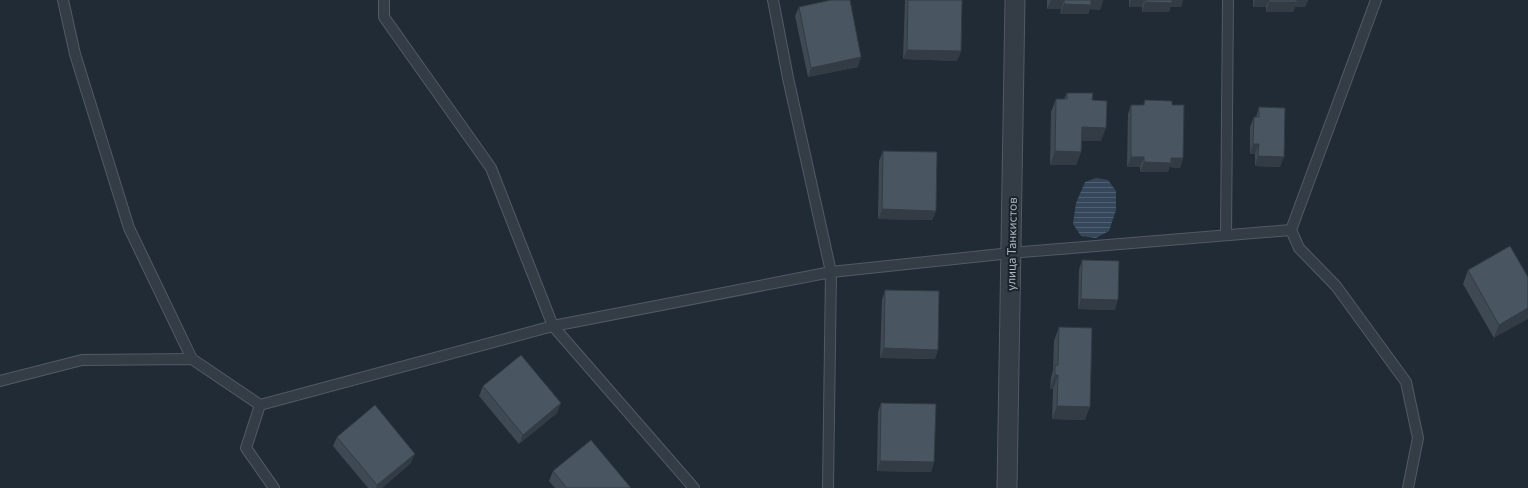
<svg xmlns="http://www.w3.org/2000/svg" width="1528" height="488" font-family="Commissioner,sans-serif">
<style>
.water{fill:url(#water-rules)}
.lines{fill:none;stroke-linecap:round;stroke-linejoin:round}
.service-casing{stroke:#525a64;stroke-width:12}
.minor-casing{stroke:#525a64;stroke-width:21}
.service{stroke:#343d46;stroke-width:10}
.minor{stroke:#343d46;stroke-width:19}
.wall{fill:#3f4953}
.shaded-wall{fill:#333c44}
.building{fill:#495561;stroke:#333c44}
.labels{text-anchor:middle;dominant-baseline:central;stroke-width:4;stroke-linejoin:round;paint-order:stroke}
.street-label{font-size:12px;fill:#aeb7c3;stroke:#1a222a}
</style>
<defs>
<pattern id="water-rules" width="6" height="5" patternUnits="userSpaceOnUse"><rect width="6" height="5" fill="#35485b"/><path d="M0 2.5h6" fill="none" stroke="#506071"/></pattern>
</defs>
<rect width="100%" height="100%" fill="#212b35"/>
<path class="water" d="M1096,178L1108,180L1116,191V210L1109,231L1096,238L1081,236L1073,224L1076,203L1085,182Z"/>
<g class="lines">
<defs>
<g id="service">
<path d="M63,0L75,54L129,228L192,359"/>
<path d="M384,0V17L491,168L553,326L694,488"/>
<path d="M773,0L788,78L831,272L828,488"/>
<path d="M1376,0L1291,230L1299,248L1336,286L1406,382L1418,438L1408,488"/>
<path d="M1226,235L1228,0"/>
<path d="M0,381L82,360L192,359L260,405"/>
<path d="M274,488L246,448L260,405L553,326L831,272L1011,253L1291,230"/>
</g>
<path id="minor" d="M1007,488L1015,0"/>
</defs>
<use href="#service" class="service-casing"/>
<use href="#minor" class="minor-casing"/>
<use href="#service" class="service"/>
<use href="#minor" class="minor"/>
</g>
<g class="wall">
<path d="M905,0H962L961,51L957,61L903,59Z"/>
<path d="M1047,0H1103L1100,10L1090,9L1088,14H1060L1061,9H1047Z"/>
<path d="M1129,0H1183L1181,7H1170L1169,12H1142V7H1129Z"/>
<path d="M1253,0H1308L1305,7H1295L1293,12H1266V7H1253Z"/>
<path d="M799,7L858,67L808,77L795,16Z"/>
<path d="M1067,93L1092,100L1101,141H1082L1081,152L1076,165H1050L1051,112L1056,99H1064Z"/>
<path d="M1145,100L1172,105L1183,158L1180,168L1169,167L1168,172H1140V167H1127L1128,114L1131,105H1143Z"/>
<path d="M1259,107L1280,167L1255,166V154H1250V127L1254,117H1256Z"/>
<path d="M883,151L936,211L932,220L878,219L879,161Z"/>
<path d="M1082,260L1115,310L1078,309L1079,270Z"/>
<path d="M1468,270L1528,277L1494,338L1463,284Z"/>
<path d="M885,290L935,359L880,358L882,300Z"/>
<path d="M1059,327L1085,420L1052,419L1053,389H1050L1051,378L1053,370L1054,341Z"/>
<path d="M483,386L557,413L519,444L479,396Z"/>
<path d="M881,403L934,462L931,472L877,471L878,412Z"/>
<path d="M337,437L411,463L382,488H368L333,446Z"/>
<path d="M553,471L631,488H555L549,481Z"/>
</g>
<g class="shaded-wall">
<path d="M1051,0H1064L1061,9H1047Z"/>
<path d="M1091,0H1103L1100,10L1090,9L1088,14H1060L1064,4Z"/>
<path d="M1131,0H1144L1142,7H1129Z"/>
<path d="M1171,0H1183L1181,7H1170L1169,12H1142L1145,2Z"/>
<path d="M1255,0H1269L1266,7H1253Z"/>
<path d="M1296,0H1308L1305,7H1295L1293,12H1266L1269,2Z"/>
<path d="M907,50L961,51L957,61L903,59Z"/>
<path d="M861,57L858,67L808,77L811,68Z"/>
<path d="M1082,127L1106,128L1101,141H1077Z"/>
<path d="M1253,144H1259L1255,154H1250Z"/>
<path d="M1055,151L1081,152L1076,165H1050Z"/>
<path d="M1258,156L1284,157L1280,167L1255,166Z"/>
<path d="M1131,157H1144L1140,167H1127Z"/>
<path d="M1171,158H1183L1180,168L1169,167L1168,172H1140L1144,162Z"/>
<path d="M882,209L936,211L932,220L878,219Z"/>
<path d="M1081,299L1118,300L1115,310L1078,309Z"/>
<path d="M1528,308V319L1494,338L1499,325Z"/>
<path d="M884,348L938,350L935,359L880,358Z"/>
<path d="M1055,375H1058L1053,389H1050Z"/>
<path d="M561,403L557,413L519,444L523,435Z"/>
<path d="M1057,406L1090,407L1085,420L1052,419Z"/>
<path d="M415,454L411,463L382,488H376L377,485Z"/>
<path d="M880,461L934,462L931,472L877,471Z"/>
</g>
<g class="building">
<path d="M831,0H850L861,57L811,68L799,7Z"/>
<path d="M908,0H962L961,51L907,50Z"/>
<path d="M1064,0H1091V5L1064,4Z"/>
<path d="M1145,0H1172V3L1145,2Z"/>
<rect x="1269" y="0" width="28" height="2"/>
<path d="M1067,93H1093L1092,100L1107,101L1106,128L1082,127L1081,152L1055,151L1056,99H1067Z"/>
<path d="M1145,100L1172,101V105H1184L1183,158H1171V163L1144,162V157H1131V105H1144Z"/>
<path d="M1259,107L1285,108L1284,157L1258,156L1259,144H1253L1254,117H1259Z"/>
<path d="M883,151L937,152L936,211L882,209Z"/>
<path d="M1510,246L1528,277V308L1499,325L1468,270Z"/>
<path d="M1082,260L1119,261L1118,300L1081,299Z"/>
<path d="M885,290L939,291L938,350L884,348Z"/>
<path d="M1059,327L1092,328L1090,407L1057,406L1058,375H1055V365H1058Z"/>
<path d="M521,355L561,403L523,435L483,386Z"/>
<path d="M881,403L936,404L934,462L880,461Z"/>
<path d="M375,405L415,454L377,485L337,437Z"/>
<path d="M591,440L631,488H567L553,471Z"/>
</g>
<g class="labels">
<g class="street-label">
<text transform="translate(1011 244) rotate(-89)">улица Танкистов</text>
</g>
</g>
</svg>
